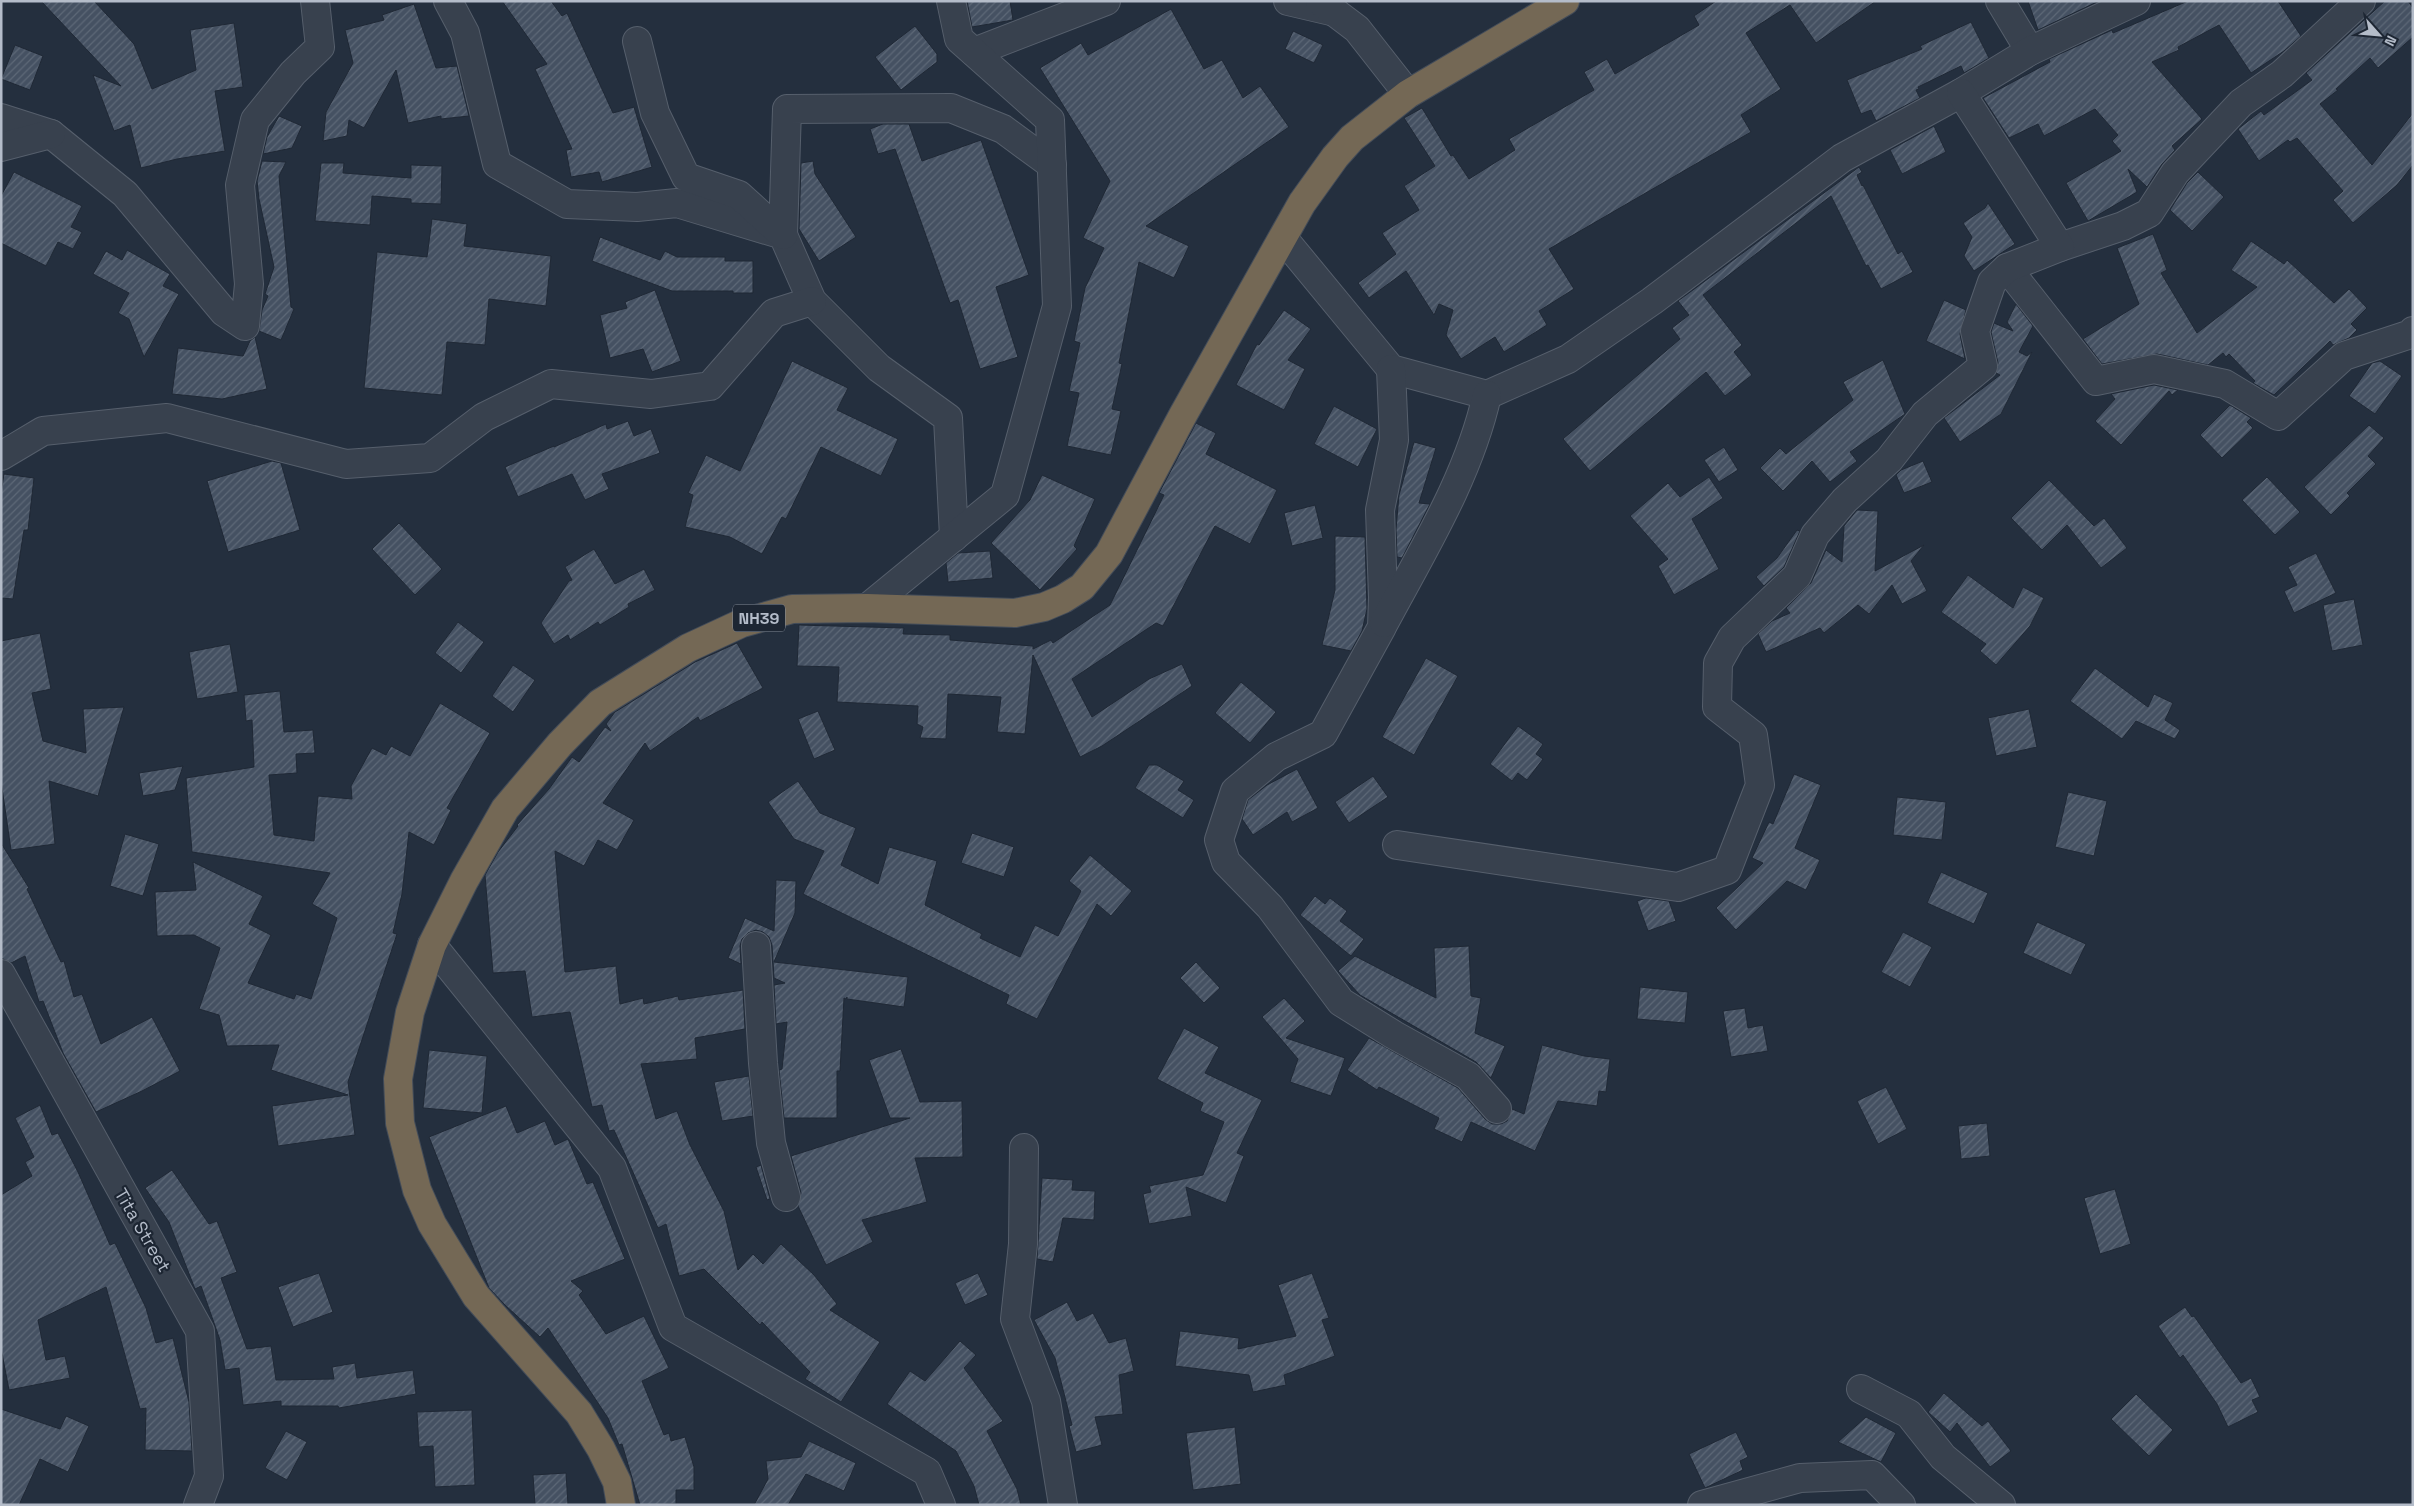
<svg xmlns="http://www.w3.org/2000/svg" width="2414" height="1506" font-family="'Space Grotesk',sans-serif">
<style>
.building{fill:url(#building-hatch);stroke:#1f2835}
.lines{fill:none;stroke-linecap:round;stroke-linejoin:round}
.minor-casing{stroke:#565f6c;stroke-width:30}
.highway-casing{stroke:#434c59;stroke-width:30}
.minor{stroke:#38414e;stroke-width:28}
.highway{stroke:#746855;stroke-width:28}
.labels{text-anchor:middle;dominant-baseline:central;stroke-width:4.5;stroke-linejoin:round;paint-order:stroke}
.shield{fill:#1d2633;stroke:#878f9c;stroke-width:1}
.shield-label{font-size:16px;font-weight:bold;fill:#b4bcc9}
.street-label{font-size:18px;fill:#b4bcc9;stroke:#1d2633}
</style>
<defs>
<pattern id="building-hatch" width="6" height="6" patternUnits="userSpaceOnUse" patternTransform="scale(1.25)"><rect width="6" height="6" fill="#455162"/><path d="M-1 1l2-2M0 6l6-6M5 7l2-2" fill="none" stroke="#5d6877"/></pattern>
</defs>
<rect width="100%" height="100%" fill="#242f3e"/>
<g class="building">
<path d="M41,1H94L134,44L152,89L196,70L190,30L234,23L243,87L215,91L225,151L177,159L141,168L130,125L114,131L93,75L121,86Z"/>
<path d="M502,1H551L562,16L567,13L613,113L634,107L652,167L602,182L599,172L571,177L566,150L572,149L535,69L547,64Z"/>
<path d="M967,1H1010L1013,20L972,27Z"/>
<path d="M1716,1H1876L1816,43L1790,5L1746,33L1781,89L1741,115L1751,132L1549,249L1574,289L1539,311L1547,325L1504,352L1495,337L1461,359L1446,335L1453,310L1439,304L1434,315L1406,271L1369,298L1358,283L1396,254L1382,233L1419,210L1404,186L1435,166L1404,118L1422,108L1451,156L1453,155L1469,179L1515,150L1509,139L1594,90L1584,72L1607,59L1615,74L1699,25L1694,16Z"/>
<path d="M2028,1H2099L2038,30Z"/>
<path d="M2188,1H2278L2301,36L2284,51L2251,73L2219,25L2178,47L2179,50L2152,62L2202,119L2172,146L2175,150L2162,164L2147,187L2128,169L2137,192L2088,221L2066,183L2121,151L2112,141L2118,135L2095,109L2044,136L2038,124L2009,138L1983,98L2050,62L2049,59L2112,30L2113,33Z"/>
<path d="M2385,1H2408L2413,8V37L2378,68L2370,58L2336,89L2338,90L2320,104L2372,165L2413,113V165L2397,185L2353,223L2333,200L2343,191L2297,138L2290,142L2288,140L2259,161L2238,129L2261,111L2264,115L2312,80L2306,73Z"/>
<path d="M414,4L436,68L457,66L469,116L441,119V116L408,123L396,70L364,128L349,120L347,136L323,141L326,112L353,63L345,30L384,20L382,15Z"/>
<path d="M1171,9L1204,69L1222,60L1243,98L1260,86L1289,127L1146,226L1189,246L1174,278L1139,262L1119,363L1122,364L1112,409L1121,411L1111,455L1067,446L1079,393L1069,391L1080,343L1074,341L1085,288L1104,248L1083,238L1110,181L1040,68L1081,43L1088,55Z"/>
<path d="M1971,22L1989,58L1964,73L1961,66L1918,87L1919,89L1916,90L1920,98L1876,121L1871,110L1861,114L1847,80L1922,49L1920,46Z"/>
<path d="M915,26L937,54V62L901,90L875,57Z"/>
<path d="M1293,31L1323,45L1314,63L1285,49Z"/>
<path d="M15,45L43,56L30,90L1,79Z"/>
<path d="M279,116L302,126L292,148L263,154L267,137Z"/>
<path d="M883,124H909L922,161L981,140L1029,275L996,287L1018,357L980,369L958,300L950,303L895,149L878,154L870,129Z"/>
<path d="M1934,126L1946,152L1902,174L1890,150Z"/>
<path d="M262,161L286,162L279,176L291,307L294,309L281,340L259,331L262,310L268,296L265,294L274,267L259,199L257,181Z"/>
<path d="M813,161L815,174L856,237L819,261L799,229L801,163Z"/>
<path d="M321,163H344L343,173L411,178V165L442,166L441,204L411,203V199L372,196L370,225L315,221Z"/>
<path d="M1859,167L1862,172L1857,175L1862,186L1863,185L1898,254L1902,251L1913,272L1881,289L1868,265L1866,266L1831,196L1703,295L1742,345L1734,352L1752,375L1725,396L1706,372L1590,471L1563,439L1680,339L1672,328L1689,315L1678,301Z"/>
<path d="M14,172L82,206L71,227L82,232L73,249L58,242L46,266L1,243V196Z"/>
<path d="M2198,172L2224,197L2192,231L2170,210L2187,183Z"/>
<path d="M1988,203L2015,244L1974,271L1964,256L1972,237L1963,223L1985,208Z"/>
<path d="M432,219L467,224L464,246L551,256L546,306L489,299L485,345L447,342L442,395L364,388L377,252L427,257Z"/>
<path d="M2153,234L2167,270L2161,273L2197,333L2257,287L2231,270L2251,241L2284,264L2287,260L2334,303L2349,289L2367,308L2351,324L2357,330L2349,338L2333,345L2330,341L2274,395L2253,383L2255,381L2229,354L2226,357L2223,353L2208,365L2157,354L2102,364L2083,339L2139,304L2117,248Z"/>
<path d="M600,237L660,260L665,251L677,257H725V261H753V293H733V291H672L592,261Z"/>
<path d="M127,250L170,274L163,286L179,294L144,357L129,319L118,313L129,293L93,274L106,251L122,260Z"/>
<path d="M655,290L681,361L652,372L643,349L610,358L600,315L627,308L625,302Z"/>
<path d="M1944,300L1966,310L1960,334L1965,359L1926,341Z"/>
<path d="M2016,304L2033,326L2019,352L2027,356L2032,352L2001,414L1960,442L1944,418L2000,375L1996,373L1998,363L1991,332L1994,323L2013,331L2007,322Z"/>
<path d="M1284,310L1311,329L1288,360L1305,369L1284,410L1236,385L1257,344L1259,345Z"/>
<path d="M255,337L267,389L222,399L172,394L178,348L243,356L250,341Z"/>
<path d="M1883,360L1905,414L1850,452L1857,461L1830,482L1812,461L1783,491L1760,468L1780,448L1786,454L1853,400L1843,382Z"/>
<path d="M792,361L848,388L837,410L898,439L881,476L821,447L786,519L782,517L762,554L730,537L685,527L693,495L688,493L706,455L740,471Z"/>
<path d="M2380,361L2402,376L2375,414L2349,396L2372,363Z"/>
<path d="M2154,385L2178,390L2172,395L2169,391L2121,445L2095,421L2115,399L2111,394Z"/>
<path d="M2230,405L2251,418L2247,422L2253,428L2222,458L2200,435Z"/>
<path d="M1334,406L1377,429L1358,467L1314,444Z"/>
<path d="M628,421L634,436L651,429L660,453L602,474L609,489L585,500L572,474L518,497L505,467L554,446V447L606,424L607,429Z"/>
<path d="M1196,423L1216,433L1206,454L1277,490L1250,544L1215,526L1163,626L1156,623L1072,679L1092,717L1149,679L1182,664L1192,686L1102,746L1080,757L1033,655L1025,734L997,732L1001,697L948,694L946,739L920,738L923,727L917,724L918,706L837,702L839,667L797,666L799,625L904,628L903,634L950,635V640L1033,646V649L1051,640L1053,643L1110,605L1164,495L1159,493Z"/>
<path d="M2369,425L2384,438L2368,456L2376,464L2347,493L2350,496L2331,515L2304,487Z"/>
<path d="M1414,442L1436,448L1419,503L1430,504L1402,558L1397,557L1396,529L1399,495Z"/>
<path d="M1724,447L1738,470L1719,482L1704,460Z"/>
<path d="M272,461L281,463L300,530L228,552L207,481Z"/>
<path d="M1923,461L1932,482L1904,493L1896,475L1901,470Z"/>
<path d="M4,474L34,478L28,530H24L13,599L1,598V493Z"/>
<path d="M1042,475L1095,499L1074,546L1077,549L1040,590L991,543L1030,500Z"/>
<path d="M1709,477L1723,498L1692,519L1719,569L1674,595L1658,566L1668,559L1630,516L1668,483L1680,497Z"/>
<path d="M2267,477L2300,512L2275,535L2242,500Z"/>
<path d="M2049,480L2094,526L2104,518L2127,548L2101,568L2067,525L2042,550L2011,518Z"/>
<path d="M1315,505L1323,538L1292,546L1284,513Z"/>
<path d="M1857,510L1878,511L1875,571L1924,545L1911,561L1927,591L1902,604L1892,585L1869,614L1858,605L1824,633L1820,628L1766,652L1758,634L1772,621L1790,613L1786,608L1811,583L1826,550L1842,562L1844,526Z"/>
<path d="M399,523L442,569L415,595L372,549Z"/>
<path d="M1797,530L1800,531L1784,567L1764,586L1756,577L1777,558Z"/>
<path d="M1335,536L1365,537L1367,609L1362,631L1351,651L1322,645L1335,590Z"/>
<path d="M594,549L615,584L644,569L655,590L628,604L629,607L600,625L598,622L570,640L568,635L554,644L541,623L569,581L572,580L565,567Z"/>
<path d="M990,551L993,578L948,582L946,563L958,553Z"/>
<path d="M2316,553L2336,593L2294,613L2284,591L2297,585L2288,567Z"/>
<path d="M1968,575L2013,608L2023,587L2044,598L2030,626L1996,665L1980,651L1986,644L1941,612Z"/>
<path d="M2354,599L2363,645L2332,651L2323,605Z"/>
<path d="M458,622L484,642L461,673L435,653Z"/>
<path d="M40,633L51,689L32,693L43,741L86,753L83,709L124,707L98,796L49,781L55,844L11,850L1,781V641Z"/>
<path d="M737,643L763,688L700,721L698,717L650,751L645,743L603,803L634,820L617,850L598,840L584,866L555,851L565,972L616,966L620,1004L643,998L644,1004L678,996L679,1000L743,990L745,1029L695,1038L697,1059L641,1064L656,1119L677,1111L690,1145L724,1211L738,1270L753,1254L763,1264L781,1244L814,1275L837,1304L830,1310L880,1342L841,1402L805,1379L810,1372L762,1322L760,1325L704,1269L679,1276L666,1224L658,1228L614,1130L609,1131L602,1105L592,1107L570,1012L532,1017L525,971L493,973L485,875L498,852L518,826L517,825L549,789L572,757L579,762L605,727L611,731L606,724L615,712L695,662Z"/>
<path d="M230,644L238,692L197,699L189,652Z"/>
<path d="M1426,658L1458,676L1414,755L1382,737Z"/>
<path d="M513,665L535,680L513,712L492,696Z"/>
<path d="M2095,668L2148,707L2154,694L2173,703L2165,720L2180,730L2175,739L2136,721L2122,739L2070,701Z"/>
<path d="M1241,682L1276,712L1250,743L1215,713Z"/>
<path d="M280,691L284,732L313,730L315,753L296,754L297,773L269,775L274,835L314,841L318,796L352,799L351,786L372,748L386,755L391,746L410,756L440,703L490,733L447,808L451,810L434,845L409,832L402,894L393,933L397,934L348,1082L355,1135L278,1146L272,1106L348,1095L271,1070L279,1045L227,1046L219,1015L199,1009L220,948L194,935L157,936L155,892L196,890L193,862L263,896L249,924L271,935L248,983L294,999L296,994L311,999L337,918L312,904L330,873L192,852L186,778L254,767L252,720L246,721L244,695Z"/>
<path d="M2029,709L2037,747L1996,756L1988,718Z"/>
<path d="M818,711L835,750L814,759L798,719Z"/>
<path d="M1518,726L1543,744L1536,754L1543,759L1527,780L1518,773L1512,781L1490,764Z"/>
<path d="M1149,765H1157L1184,781L1178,790L1194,800L1183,818L1135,788Z"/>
<path d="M183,766L175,790L143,796L139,773Z"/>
<path d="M1297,769L1318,808L1292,822L1287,812L1253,835L1242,819L1248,800L1267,785Z"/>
<path d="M1794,774L1821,785L1795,848L1820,860L1806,890L1787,881L1736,930L1716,908L1763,863L1752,858L1769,822L1773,824Z"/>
<path d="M1373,776L1388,797L1349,823L1335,802Z"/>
<path d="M798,781L820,813L856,828L841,865L878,884L889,847L937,861L925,905L982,934L980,938L1020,957L1035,925L1058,936L1081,891L1069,881L1090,855L1132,891L1111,916L1097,904L1037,1019L1006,1004L1009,995L803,894L824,851L794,839L768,802Z"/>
<path d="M2068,792L2107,801L2094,856L2055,847Z"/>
<path d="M1897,797L1946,802L1942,840L1893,835Z"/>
<path d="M972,833L1014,847L1004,877L961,863Z"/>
<path d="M125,834L159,844L143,896L110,886Z"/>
<path d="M1,843L29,888L27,889L61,962L64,961L74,997L82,994L101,1044L152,1017L180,1071L142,1091L96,1112L63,1053L43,1001L39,1002L25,956L11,963L1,958Z"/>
<path d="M1941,872L1988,893L1974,924L1927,903Z"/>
<path d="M776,880L796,881L795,913L774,962L908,977L904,1007L847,999V997L846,999L844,998L840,1071H837V1118H784L779,1070L782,1069L787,1022L776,1024L774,985L785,983L774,978L772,945L769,937L763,932L756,930L748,933L742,939L740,946L741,964L728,958L745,918L774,931Z"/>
<path d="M1315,896L1325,904L1330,898L1347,911L1340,921L1364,939L1351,956L1300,915Z"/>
<path d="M1646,898L1669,901L1676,921L1648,931L1637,901Z"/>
<path d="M2037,922L2086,944L2071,975L2023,953Z"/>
<path d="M1903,932L1932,947L1910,987L1881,972Z"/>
<path d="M1469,946L1471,996L1481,998L1475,1033L1505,1046L1491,1078L1476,1062L1360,995L1338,971L1355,956L1436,998L1434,948Z"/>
<path d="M1196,962L1220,988L1204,1003L1180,978Z"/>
<path d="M1640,987L1688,992L1685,1023L1637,1019Z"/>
<path d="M1284,998L1305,1021L1286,1038L1345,1058L1331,1096L1290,1082L1298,1059L1262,1017Z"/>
<path d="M1745,1008L1748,1028L1763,1025L1768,1051L1731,1057L1723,1011Z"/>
<path d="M1184,1028L1219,1047L1205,1073L1262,1100L1237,1153L1244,1156L1226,1203L1186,1187L1192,1216L1149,1224L1143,1194L1151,1192L1149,1186L1203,1175L1224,1122L1200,1111L1203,1103L1157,1079Z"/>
<path d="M1369,1038L1458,1088L1485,1119L1492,1124H1501L1507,1121L1512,1109L1524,1114L1542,1045L1584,1056L1610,1059L1606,1092L1599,1091L1597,1106L1558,1101L1535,1151L1471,1122L1462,1142L1434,1129L1439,1118L1379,1087L1377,1090L1347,1070Z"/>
<path d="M901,1049L920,1102L962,1101L963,1157L915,1158L927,1202L862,1220L873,1242L826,1265L798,1206L801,1193L791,1156L910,1118H890L869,1060Z"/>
<path d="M429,1050L487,1056L482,1113L423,1108Z"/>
<path d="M749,1076L753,1116L722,1121L714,1082Z"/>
<path d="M1886,1087L1907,1129L1878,1144L1857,1101Z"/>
<path d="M40,1105L52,1135L58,1133L78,1172L110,1245L115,1243L146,1308L156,1343L173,1338L189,1402L192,1451L145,1450L146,1408L140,1409L106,1287L38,1320L46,1360L65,1356L70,1378L9,1390L1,1348V1195L32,1176L25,1162L34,1157L15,1118Z"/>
<path d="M506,1106L517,1133L545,1121L555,1145L568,1139L587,1184L593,1182L625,1259L571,1281L583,1291L579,1295L606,1334L644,1316L669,1368L642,1381L664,1435L669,1433L671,1441L685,1437L694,1467V1490H676V1504L640,1505L622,1444L619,1445L608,1418L548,1328L540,1337L505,1305L489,1288L429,1137Z"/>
<path d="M1987,1123L1990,1156L1961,1159L1958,1126Z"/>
<path d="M761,1165L770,1199L767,1200L756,1167Z"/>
<path d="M172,1170L209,1224L217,1221L237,1272L221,1278L247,1349L271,1346L276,1380L334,1379L332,1367L355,1363L357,1378L413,1370L416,1394L339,1408L338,1406H281V1401L243,1405L239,1368L225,1370L220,1340L201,1286L195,1289L169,1222L145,1188Z"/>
<path d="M1042,1178L1073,1180L1072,1190L1095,1191L1094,1220L1063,1218L1053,1262L1037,1259Z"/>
<path d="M2115,1189L2131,1244L2100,1254L2084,1198Z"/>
<path d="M319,1273L333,1312L293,1327L278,1287Z"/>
<path d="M978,1273L988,1295L965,1305L955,1283Z"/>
<path d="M1312,1273L1329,1318L1322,1320L1335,1356L1284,1375L1286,1385L1253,1392L1249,1375L1175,1366L1180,1331L1239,1338L1238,1349L1296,1336L1278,1285Z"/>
<path d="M1067,1302L1077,1321L1093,1313L1109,1343L1126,1338L1134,1371L1119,1375L1123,1414L1095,1417L1102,1445L1076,1452L1069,1426L1072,1425L1055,1358L1034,1320Z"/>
<path d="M2185,1307L2192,1317L2194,1316L2241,1383L2251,1378L2260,1397L2252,1400L2258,1412L2228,1427L2217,1404L2183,1355L2180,1358L2158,1326Z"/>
<path d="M960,1341L976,1355L964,1368L1003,1421L987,1431L1017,1489L1021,1505H979L974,1486L956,1451L887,1404L910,1371L925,1381Z"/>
<path d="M1944,1393L1982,1426L1988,1421L2011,1451L1990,1467L1957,1423L1950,1432L1928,1412Z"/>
<path d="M2136,1394L2173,1430L2149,1456L2111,1419Z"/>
<path d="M1,1409L60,1429L66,1416L89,1426L68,1472L40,1459L19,1505H1Z"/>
<path d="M472,1410L475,1485L435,1487L433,1446L419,1447L417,1412Z"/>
<path d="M1866,1417L1896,1433L1881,1462L1838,1442Z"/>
<path d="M1235,1427L1241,1484L1193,1490L1186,1433Z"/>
<path d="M286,1431L307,1442L287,1480L265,1468Z"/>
<path d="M1736,1432L1748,1457L1740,1461L1743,1470L1705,1488L1689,1454Z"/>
<path d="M809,1441L856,1463L844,1491L806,1474L788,1505H754L768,1479L766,1461L801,1457Z"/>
<path d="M566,1473L568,1505H535L533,1475Z"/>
</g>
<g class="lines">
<defs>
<g id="minor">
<path d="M448,1L465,33L497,164L567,204L637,207L677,203L783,235L812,301L879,368L948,418L954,537"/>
<path d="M1288,1L1335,12"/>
<path d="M1320,1L1357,29L1408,94"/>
<path d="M2000,1L2030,51"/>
<path d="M637,41L655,113L686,177L739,195L783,235L787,109L951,108L1003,129L1052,165"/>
<path d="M974,52L1106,1"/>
<path d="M1,118L51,134L125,194L224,312L245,326L249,284L240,185L255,120L293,73L320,47L315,1"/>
<path d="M1,147L51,134"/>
<path d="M1283,238L1391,369L1487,395L1568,359L1652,301L1842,158L1961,93L2030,51L2136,1"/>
<path d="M2060,247L2123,226L2149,213L2175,173L2241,103L2282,74L2361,1"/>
<path d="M2007,268L2096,381L2154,369L2225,384L2278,416L2344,356L2411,334L2413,331"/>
<path d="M1391,369L1394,440L1380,510L1383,597L1382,627L1323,734L1276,757L1235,791L1219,840L1226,862L1270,907L1341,1002L1394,1035L1468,1076L1497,1109"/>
<path d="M1,456L43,431L167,418L346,464L430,458L484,417L551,384L651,394L710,386L774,313L812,301"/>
<path d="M867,608L1005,495L1057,306L1050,120L959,39L951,1"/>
<path d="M1384,623C1423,550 1469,476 1487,395"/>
<path d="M1397,845L1678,887L1727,870L1760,785L1753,735L1717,707L1718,663L1732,638L1797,576L1815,535L1845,500L1889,460L1925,414L1983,366L1975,331L1992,282L2007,268L2060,247L1961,93"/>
<path d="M432,945L612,1168L673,1327L927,1472L941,1505"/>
<path d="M756,946L763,1063L771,1143L786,1197"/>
<path d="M1,974L200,1331L209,1476L198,1505"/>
<path d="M1024,1148L1023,1244L1015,1319L1046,1401L1063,1505"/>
<path d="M1861,1389L1909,1414L1943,1457L2001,1505"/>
<path d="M1702,1505L1800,1478L1872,1475L1901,1505"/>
</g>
<path id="highway" d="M621,1505L617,1482L601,1449L579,1413L476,1296L432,1224L417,1190L400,1123L398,1079L410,1012L432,945L464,881L505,809L560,744L600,703L688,648L742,623L792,609L867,608L1015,613L1044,607L1063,599L1082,587L1109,554L1183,415L1302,203L1335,157L1352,138L1408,94L1565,1"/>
</defs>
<use href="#minor" class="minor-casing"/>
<use href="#highway" class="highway-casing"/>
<use href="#minor" class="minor"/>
<use href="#highway" class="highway"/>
</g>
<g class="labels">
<rect class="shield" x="733" y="604.5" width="52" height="27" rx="4"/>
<g class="shield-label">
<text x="759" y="618">NH39</text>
</g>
<g class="street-label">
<text transform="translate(143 1230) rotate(60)">Tita Street</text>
</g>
</g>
<rect width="2414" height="1506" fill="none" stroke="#b4bcc9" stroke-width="5"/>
<g transform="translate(2379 35) rotate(117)" stroke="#1d2633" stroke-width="4" paint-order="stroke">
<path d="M0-4L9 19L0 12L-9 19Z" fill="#b4bcc9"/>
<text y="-8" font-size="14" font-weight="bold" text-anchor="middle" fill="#b4bcc9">N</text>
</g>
</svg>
